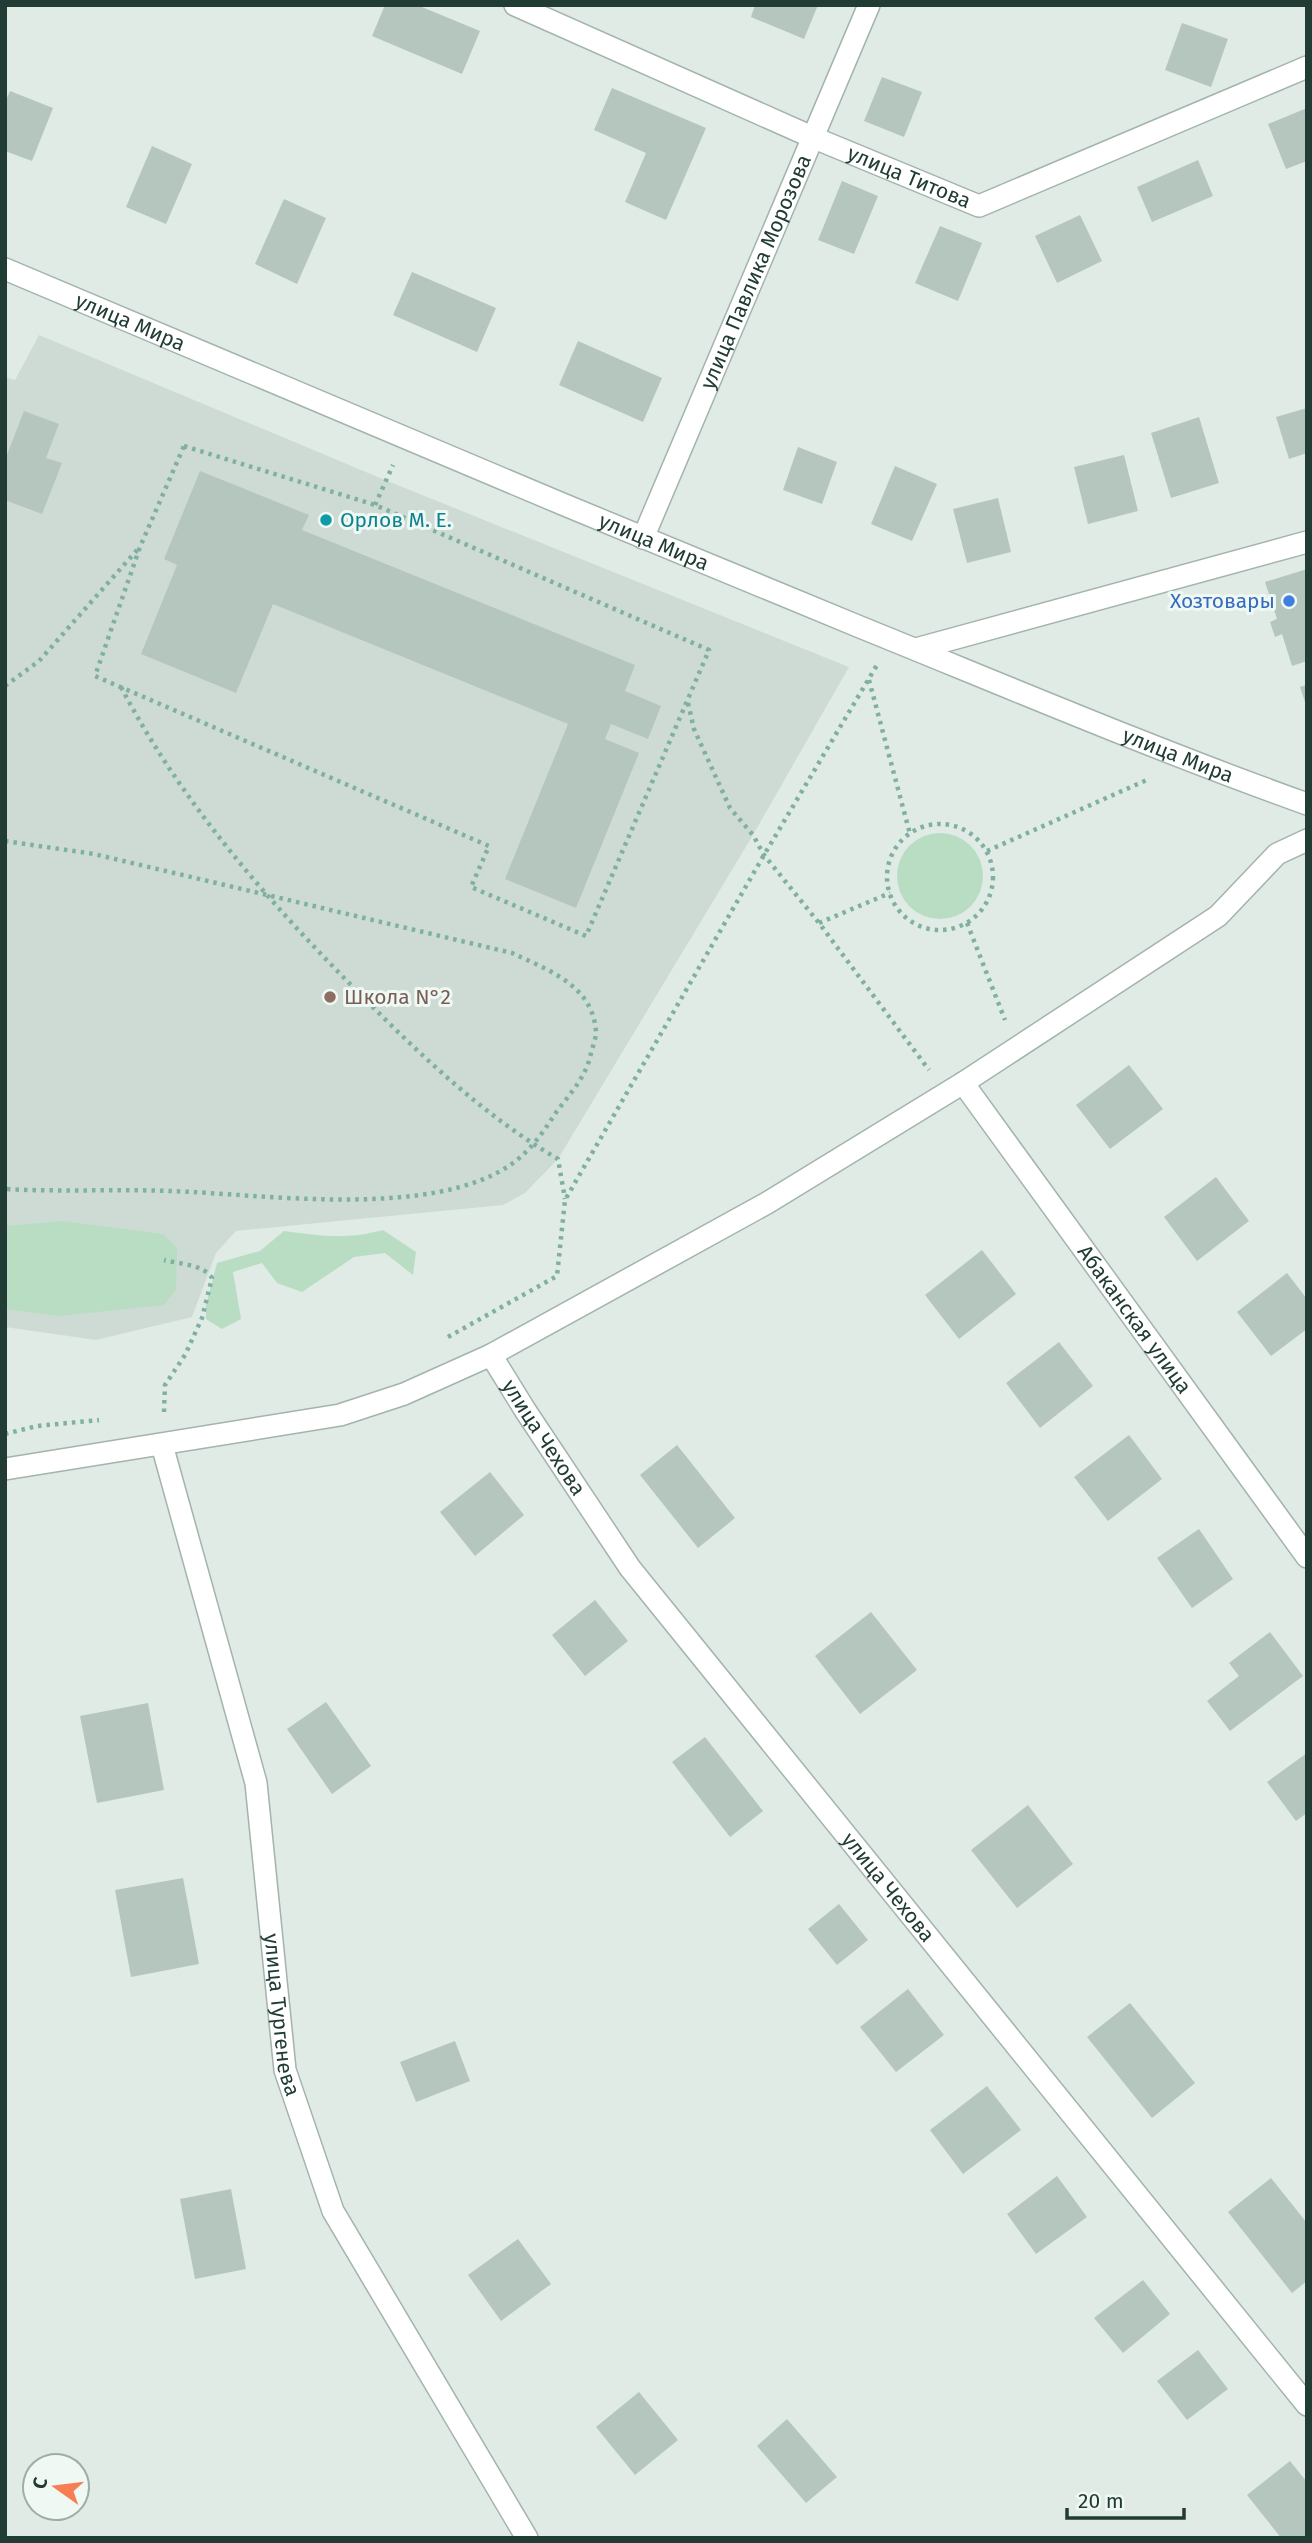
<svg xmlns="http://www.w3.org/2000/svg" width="1312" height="2543" font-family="'Fira Sans',sans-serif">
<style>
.built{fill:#cedbd5}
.green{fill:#b8ddc3}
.building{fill:#b5c6bf}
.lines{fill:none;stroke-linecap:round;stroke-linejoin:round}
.minor-casing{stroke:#a3b3ad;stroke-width:24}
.path{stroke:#7fb0a1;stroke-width:4.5;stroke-dasharray:3.5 5;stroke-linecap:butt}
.minor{stroke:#fff;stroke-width:21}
.culture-dot{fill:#0f9aa8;stroke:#f0f8f4;stroke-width:2.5}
.shop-dot{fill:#3f7fe0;stroke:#f0f8f4;stroke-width:2.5}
.education-dot{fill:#8d6e63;stroke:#f0f8f4;stroke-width:2.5}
.labels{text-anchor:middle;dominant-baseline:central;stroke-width:6;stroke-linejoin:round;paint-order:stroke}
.street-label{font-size:21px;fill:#203c35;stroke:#f0f8f4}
.culture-label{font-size:21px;fill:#0d838f;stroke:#f0f8f4;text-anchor:start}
.shop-label{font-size:21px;fill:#366cbe;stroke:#f0f8f4;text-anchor:end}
.education-label{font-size:21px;fill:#785e54;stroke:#f0f8f4;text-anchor:start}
</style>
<rect width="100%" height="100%" fill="#e0ebe6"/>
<path class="built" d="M39,335L385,480L849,667L753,835L558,1159L525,1193L503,1205L236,1231L216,1253L192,1317L96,1340L5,1327V377L15,380Z"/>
<g class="green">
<circle cx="940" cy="876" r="43"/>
<path d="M63,1221L163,1234L177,1247L176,1290L164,1305L60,1316L5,1309V1226Z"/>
<path d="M383,1230L416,1252L413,1275L385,1253L354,1257L302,1292L277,1283L262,1263L233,1272L241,1319L222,1329L206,1319V1305L217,1263L260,1251L284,1231C320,1236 347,1240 383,1230Z"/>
</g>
<g class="building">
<path d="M385,5H417L480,31L462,74L372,36Z"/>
<path d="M755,5H818L804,39L751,17Z"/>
<path d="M1182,23L1228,39L1211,87L1165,70Z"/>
<path d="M882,77L922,92L904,137L864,121Z"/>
<path d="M612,88L706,128L666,220L625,202L646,153L594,130Z"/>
<path d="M10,91L53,108L32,161L5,151V102Z"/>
<path d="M1307,108V161L1286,169L1268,124Z"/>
<path d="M152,146L192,164L166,224L126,207Z"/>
<path d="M1198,160L1213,196L1152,222L1137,187Z"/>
<path d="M842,181L878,196L854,254L818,240Z"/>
<path d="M284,199L326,218L297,284L255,264Z"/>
<path d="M1080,215L1102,261L1057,283L1035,236Z"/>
<path d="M940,226L982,243L958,301L915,283Z"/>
<path d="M412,272L496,308L477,352L393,315Z"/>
<path d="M578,341L662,378L643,422L559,385Z"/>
<path d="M1307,408V453L1289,459L1276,417Z"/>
<path d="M24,411L59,424L46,458L62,463L42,514L5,500V460Z"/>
<path d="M1199,417L1219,483L1171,498L1151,433Z"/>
<path d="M798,447L837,462L822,504L783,490Z"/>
<path d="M1124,455L1138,511L1088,524L1074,467Z"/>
<path d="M895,466L937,484L912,541L871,524Z"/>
<path d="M200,471L309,515L302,530L635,665L625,691L661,706L648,739L611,724L605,739L639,753L576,908L505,879L568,724L273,604L236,693L141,654L177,565L164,559Z"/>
<path d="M998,498L1011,552L967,563L953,509Z"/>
<path d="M1307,569V661L1292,666L1282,634L1275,637L1270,622L1277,619L1265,582Z"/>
<path d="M1307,685V705H1306L1300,687Z"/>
<path d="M1129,1065L1163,1109L1110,1149L1076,1105Z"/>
<path d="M1216,1177L1249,1221L1197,1261L1164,1217Z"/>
<path d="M982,1250L1016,1294L959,1339L925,1295Z"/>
<path d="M1287,1273L1307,1299V1329L1271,1356L1237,1312Z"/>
<path d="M1059,1342L1093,1386L1040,1428L1006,1383Z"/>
<path d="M1129,1435L1162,1479L1108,1521L1074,1477Z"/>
<path d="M677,1445L735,1518L698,1548L640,1475Z"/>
<path d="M490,1472L524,1515L475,1556L440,1512Z"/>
<path d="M1199,1529L1233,1579L1192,1608L1157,1558Z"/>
<path d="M595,1600L628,1641L585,1676L552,1635Z"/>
<path d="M871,1612L917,1670L860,1714L815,1656Z"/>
<path d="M1270,1632L1303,1676L1230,1731L1207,1701L1239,1676L1229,1663Z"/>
<path d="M326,1702L371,1766L332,1794L287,1729Z"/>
<path d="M148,1703L164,1790L97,1803L80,1716Z"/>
<path d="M705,1737L763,1811L730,1837L672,1762Z"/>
<path d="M1307,1753V1813L1296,1821L1267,1782Z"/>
<path d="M1028,1805L1073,1864L1017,1908L971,1850Z"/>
<path d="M183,1878L199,1964L131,1977L115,1890Z"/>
<path d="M839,1904L868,1940L837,1965L808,1929Z"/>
<path d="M908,1989L944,2035L896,2072L860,2027Z"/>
<path d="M1130,2003L1195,2083L1152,2118L1087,2037Z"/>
<path d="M455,2041L470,2081L416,2102L400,2062Z"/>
<path d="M987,2086L1021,2130L963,2174L930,2130Z"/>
<path d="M1057,2176L1087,2217L1036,2254L1007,2214Z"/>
<path d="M1271,2178L1307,2223V2281L1292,2293L1228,2212Z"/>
<path d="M231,2189L246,2269L195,2279L180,2199Z"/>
<path d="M518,2239L551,2284L501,2321L468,2275Z"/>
<path d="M1143,2280L1170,2314L1123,2353L1094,2318Z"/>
<path d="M1198,2350L1228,2389L1187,2420L1157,2381Z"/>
<path d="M639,2392L678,2440L635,2475L596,2427Z"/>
<path d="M787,2419L837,2477L806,2503L757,2446Z"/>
<path d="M1290,2461L1307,2482V2538H1281L1247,2495Z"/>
</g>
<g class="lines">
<defs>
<g id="minor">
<path id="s1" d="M515,5L812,137L979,206L1307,67"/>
<path id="s2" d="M5,269C290,390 574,510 860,627C1008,687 1156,750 1307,804"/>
<path id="s3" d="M643,538L869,5"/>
<path d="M916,649L1307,542"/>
<path id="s4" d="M963,1083L1307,1557"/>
<path id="s5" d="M491,1355L525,1410L630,1568L1307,2405"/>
<path id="s6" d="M162,1445L256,1783L285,2070L333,2211L527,2538"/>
<path d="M5,1469L340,1415L404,1394L491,1355L767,1203L963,1083L1218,916L1277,854L1307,840"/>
</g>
</defs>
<use href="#minor" class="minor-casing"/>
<g class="path">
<path d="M184,446L375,505L709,650L586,936L471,887L489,846L95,676L140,547Z"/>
<path d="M375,505L393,465"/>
<path d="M869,680L910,834"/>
<path d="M5,686L39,661L138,549"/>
<path d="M121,687C180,800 265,898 354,988C416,1051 481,1114 558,1159L565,1199"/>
<path d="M688,703L694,729L730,808L753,835L764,855L819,923L929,1070"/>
<circle cx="940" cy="877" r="53"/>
<path d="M5,841L94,854L512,953C548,970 593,985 596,1032C596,1038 593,1046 591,1053C587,1075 571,1093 557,1111C544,1131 532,1149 513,1163C434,1220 263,1194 170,1191C115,1189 60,1192 5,1189"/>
<path d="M987,851L1149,779"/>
<path d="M819,923L890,893"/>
<path d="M967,923L1005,1020"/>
<path d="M448,1337L557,1276L565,1200L764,855L877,665"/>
<path d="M164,1412L165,1385L185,1355L202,1318L212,1278C203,1264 179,1264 164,1260"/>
<path d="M5,1434L37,1426L99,1420"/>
</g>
<use href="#minor" class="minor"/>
</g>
<circle class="culture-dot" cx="326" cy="520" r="7"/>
<circle class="shop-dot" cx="1289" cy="601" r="7"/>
<circle class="education-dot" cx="330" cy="997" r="7"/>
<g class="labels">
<g class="street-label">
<text stroke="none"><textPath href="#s1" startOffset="430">улица Титова</textPath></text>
<text stroke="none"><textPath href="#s3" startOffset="289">улица Павлика Морозова</textPath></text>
<text stroke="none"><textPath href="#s2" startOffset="136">улица Мира</textPath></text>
<text stroke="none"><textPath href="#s2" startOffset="704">улица Мира</textPath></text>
<text stroke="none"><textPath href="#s2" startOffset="1270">улица Мира</textPath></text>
<text stroke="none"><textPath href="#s4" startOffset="292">Абаканская улица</textPath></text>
<text stroke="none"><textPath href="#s5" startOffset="98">улица Чехова</textPath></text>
<text stroke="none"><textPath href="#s5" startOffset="665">улица Чехова</textPath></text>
<text stroke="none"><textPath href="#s6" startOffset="584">улица Тургенева</textPath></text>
</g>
<g class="culture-label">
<text x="340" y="520">Орлов М. Е.</text>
</g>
<g class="shop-label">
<text x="1275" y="601">Хозтовары</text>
</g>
<g class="education-label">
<text x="344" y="997">Школа N°2</text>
</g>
</g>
<rect width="1312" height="2543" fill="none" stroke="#203c35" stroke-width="14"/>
<g transform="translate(56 2487) rotate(284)"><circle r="33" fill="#f0f8f4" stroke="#9dada8" stroke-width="2"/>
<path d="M0-5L12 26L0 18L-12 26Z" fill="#f67d54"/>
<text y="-10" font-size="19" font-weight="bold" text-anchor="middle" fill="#203c35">С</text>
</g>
<path d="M1067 2508v10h117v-10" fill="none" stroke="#203c35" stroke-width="3.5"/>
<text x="1078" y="2508" font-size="21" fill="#203c35" stroke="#f0f8f4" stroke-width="5" paint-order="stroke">20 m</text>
</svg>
